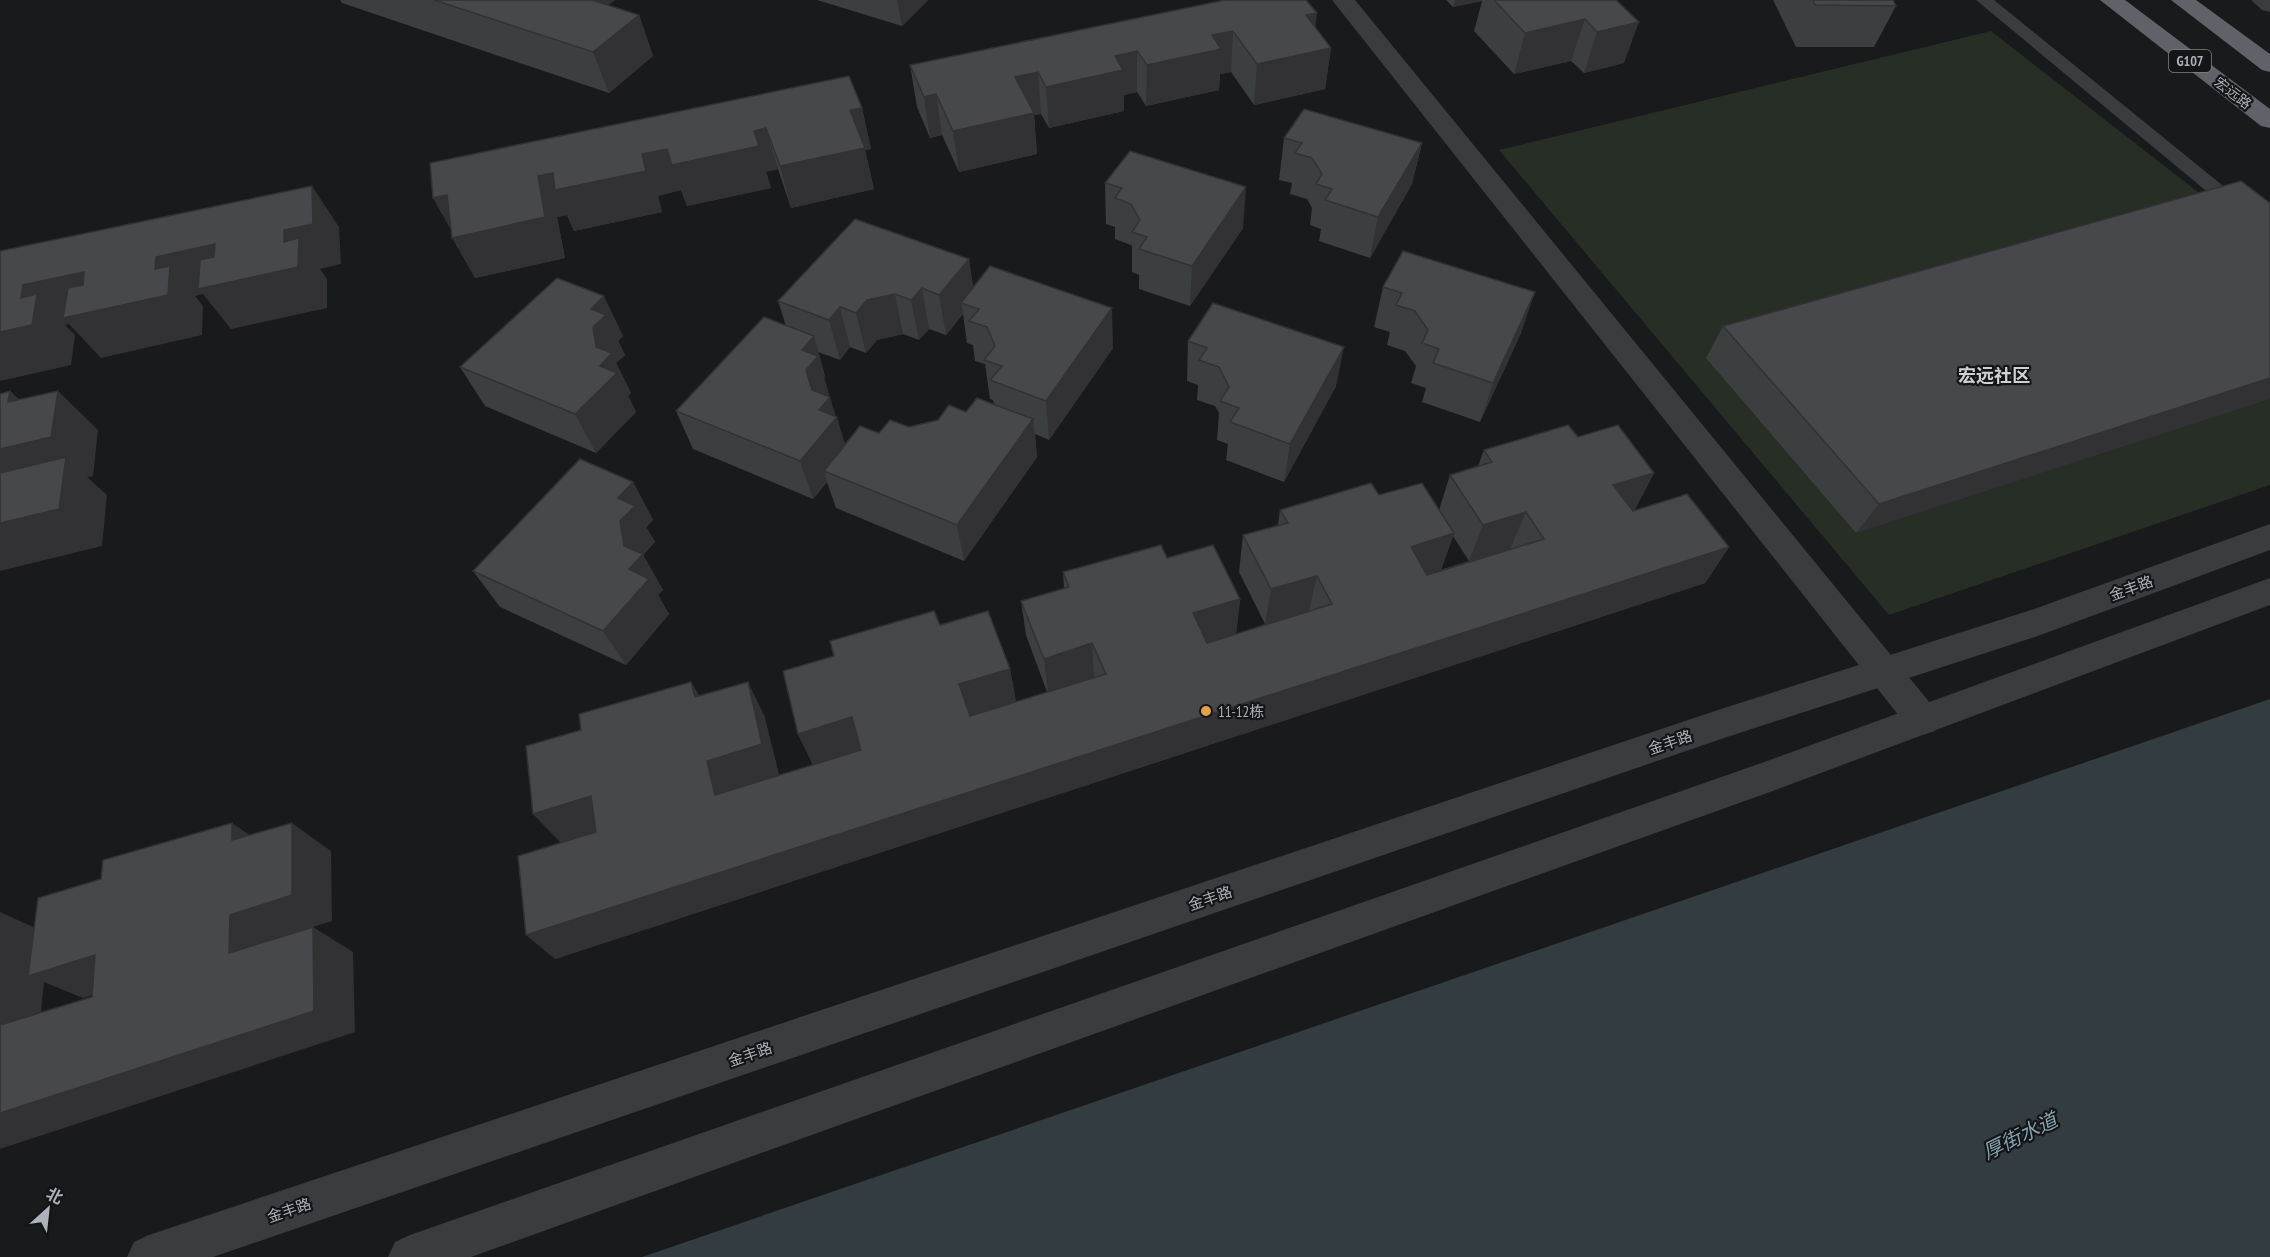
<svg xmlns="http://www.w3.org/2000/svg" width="2270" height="1257" font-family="'PT Sans Narrow','Noto Sans SC',sans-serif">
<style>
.green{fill:#262e26}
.water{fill:#323c41}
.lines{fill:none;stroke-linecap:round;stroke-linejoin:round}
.service{fill:#3b3c40;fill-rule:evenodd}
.minor{fill:#3b3c40;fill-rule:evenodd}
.tertiary{fill:#3b3c40;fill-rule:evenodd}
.trunk{fill:#5f6268;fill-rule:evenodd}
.wall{fill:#3d3e40;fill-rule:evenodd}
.shaded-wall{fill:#323234}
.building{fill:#47484b;stroke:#323234;stroke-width:1.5}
.poi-dot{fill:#e5a148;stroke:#141516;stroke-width:2}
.labels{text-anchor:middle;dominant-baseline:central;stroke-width:4.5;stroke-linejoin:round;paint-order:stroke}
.shield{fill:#141516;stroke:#7f8389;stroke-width:1.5}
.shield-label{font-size:14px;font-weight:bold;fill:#adb2ba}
.far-street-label{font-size:14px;fill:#adb2ba;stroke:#141516}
.street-label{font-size:15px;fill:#adb2ba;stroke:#141516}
.poi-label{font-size:15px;fill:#adb2ba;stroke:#141516;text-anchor:start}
.quarter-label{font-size:18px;font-weight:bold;fill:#ced1d6;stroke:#141516}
.near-water-label{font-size:20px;font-style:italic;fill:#87a2b2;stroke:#141516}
</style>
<rect width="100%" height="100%" fill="#191a1b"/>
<path class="green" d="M1991,31L2270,248V485L1889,615L1499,150Z"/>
<path class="water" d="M2270,699V1257H642Z"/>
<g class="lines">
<path class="service" d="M1976,0H1994L2270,224V240L2263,238Z"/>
<g class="minor">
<path d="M1332,0H1355L1935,709L1940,720L1935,731L1923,735L1911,731Z"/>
<path d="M2251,0H2270V12L2262,10Z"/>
</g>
<g class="tertiary">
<path d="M2270,524V550L2035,637L1721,739L213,1257H127L134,1242L149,1235L1721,709L2031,610Z"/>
<path d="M2270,578V605L1770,792L471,1257H388L395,1242L410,1235L1770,760Z"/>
</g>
<g class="trunk">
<path d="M2100,0H2125L2270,109V128L2261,126Z"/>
<path d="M2171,0H2196L2270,54V72L2262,70Z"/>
</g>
</g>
<g class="wall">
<path d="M340,0H615L608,5L639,15L653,56L609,93L342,3Z"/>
<path d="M817,0H928L902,26Z"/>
<path d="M1225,0L1315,27L1331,48L1325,89L1254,105L1231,72L1220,74L1219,90L1146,106L1137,92L1124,95V111L1049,128L1041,114L1034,115L1037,154L959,172L942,135L930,138L917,107L910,65Z"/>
<path d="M1446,0H1616L1624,63L1584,73L1571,61L1514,74L1474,31L1482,1L1453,7Z"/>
<path d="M1773,0H1893L1896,6L1874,47H1796Z"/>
<path d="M862,108L871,149L865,150L874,189L791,208L778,169L766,172L771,188L687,206L681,190L658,196L662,212L574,231L567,215L557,217L565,258L475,278L451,229L433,198Z"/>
<path d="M1284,138L1422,143L1412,184L1370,258L1319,241L1321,229L1310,225L1312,208L1307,199L1290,194L1292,183L1279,180Z"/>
<path d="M1130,151L1243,228L1190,306L1139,289V275L1132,272V246L1131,245L1115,239V227L1106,224L1105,183Z"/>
<path d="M2270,203L1856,533L1706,358L1723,326Z"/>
<path d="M1403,251L1521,333L1480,422L1422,402L1426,388L1411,383L1416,366L1405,351L1387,345L1390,332L1374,327L1383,287Z"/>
<path d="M969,259L973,288L1113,348L1049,440L1035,434L1037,457L964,561L836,508L827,482L813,499L693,449L676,411L786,326L778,301ZM963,314L967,343L973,345L975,361L985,364L990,399L993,400L994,404L938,420L879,433L845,444L829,396V395L824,377L825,376L818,352L840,360L850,347L866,353L877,340L903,334L919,340L929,329L946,335Z"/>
<path d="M623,336L618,341L625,355L616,363L631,393L628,396L636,412L596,453L485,406L460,367Z"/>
<path d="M1188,341L1336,386L1284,482L1226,460L1228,444L1217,440L1219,413L1215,406L1197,400L1198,385L1187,381Z"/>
<path d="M1578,437L1654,473L1634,511L1729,547L1705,583L555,959L561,843L581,730L700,696L764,715L779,775L813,765L798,734L940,625L1010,669L1016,702L1047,692L1026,635L1021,601L1064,588L1063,572L1167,558L1240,599L1236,634L1265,624L1239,572L1243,535L1278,525L1280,510L1379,495L1439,510L1450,475L1478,466L1484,450ZM1453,536L1469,561L1427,574L1441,570Z"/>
<path d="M633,482L653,520L646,527L655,542L643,555L663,590L658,595L669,614L626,665L500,607L473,571Z"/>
</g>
<g class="shaded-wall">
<path d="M589,0H615L595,15Z"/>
<path d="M897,0H928L902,26Z"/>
<path d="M1455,0H1482V1L1453,7Z"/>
<path d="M1317,13L1312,52L1331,48L1325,89L1254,105L1257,64L1306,15Z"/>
<path d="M639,15L653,56L609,93L593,52Z"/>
<path d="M1585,19L1571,61L1514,74L1525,33Z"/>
<path d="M1639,22L1624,63L1584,73L1597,32Z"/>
<path d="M1233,31L1231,72L1220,74L1219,90L1146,106L1147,65L1212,35Z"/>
<path d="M1137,51V92L1124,95V111L1049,128L1046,87L1115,56Z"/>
<path d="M1038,72L1041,114L1034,115L1037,154L959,172L953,131L1015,77Z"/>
<path d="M936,94L942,135L930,138L924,97Z"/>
<path d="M862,108L871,149L865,150L874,189L791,208L780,166L850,110Z"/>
<path d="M766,128L778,169L766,172L771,188L687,206L681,190L658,196L662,212L574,231L567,215L557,217L565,258L475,278L452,238L455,237L433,198Z"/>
<path d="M1422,143L1412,184L1370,258L1378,217Z"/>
<path d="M312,186L339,227L341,264L320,269L327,279V308L231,329L203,294L195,296L203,306L202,335L101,358L69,324L65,325L75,335L71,365L0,381V332L21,298L23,285L84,272L155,269L156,257L215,244L284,242V230Z"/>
<path d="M1246,187L1243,228L1190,306L1192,266Z"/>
<path d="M969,259L975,299L961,303L963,314L946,335L939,295Z"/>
<path d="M922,288L929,329L919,340L911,300Z"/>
<path d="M1535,292L1521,333L1480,422L1493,383Z"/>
<path d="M895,294L903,334L877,340L866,353L856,313L867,300Z"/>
<path d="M604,296L623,336L618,341L625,355L616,363L631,393L628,396L636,412L596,453L575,414L600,366L596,347L591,309Z"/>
<path d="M840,307L850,347L840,360L829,320Z"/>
<path d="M1112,308L1113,348L1049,440L1046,401Z"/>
<path d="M814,336L825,376L824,377L829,395L818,409L806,370L802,350Z"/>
<path d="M1344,347L1336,386L1284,482L1290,444Z"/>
<path d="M2270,378V399L1856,533L1879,504Z"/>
<path d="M10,391L52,430L58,391L98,430L93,476L87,477L107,495L102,546L0,571V451Z"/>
<path d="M830,397L836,418L837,417L848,455L824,471L827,482L813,499L800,461L819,410Z"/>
<path d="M1033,419L1037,457L964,561L957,525Z"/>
<path d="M1654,473L1634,511L1594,522L1613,485Z"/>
<path d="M633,482L653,520L646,527L655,542L643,555L663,590L658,595L669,614L626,665L603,631L629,569L624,546L618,498Z"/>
<path d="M1526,512L1510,549L1469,561L1483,525Z"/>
<path d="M1454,533L1441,570L1400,583L1411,547Z"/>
<path d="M1729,547L1705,583L555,959L526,935Z"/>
<path d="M1317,576L1309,611L1265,624L1271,589Z"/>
<path d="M1240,599L1236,634L1191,648L1193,613Z"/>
<path d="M1092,643L1094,677L1048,692L1044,659Z"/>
<path d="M1010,669L1016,702L967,717L959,684Z"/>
<path d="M691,682L711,714L695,697Z"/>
<path d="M748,682L764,715L779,775L715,795L707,761Z"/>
<path d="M852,717L864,749L813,765L798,734Z"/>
<path d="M591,796L616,826L561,843L533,814Z"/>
<path d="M232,823L273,851L232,840Z"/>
<path d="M292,823L331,851L332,921L229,953L230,915Z"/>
<path d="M0,912L95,955L146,979L83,998L44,982L41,1012L0,1025Z"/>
<path d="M313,927L353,952L355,1032L0,1149V1113Z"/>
</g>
<g class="building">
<path d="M434,0H592L639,15L593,52Z"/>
<path d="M1225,0H1306L1317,13L1306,15L1331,48L1257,64L1233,31L1212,35L1221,49L1147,65L1137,51L1115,56L1123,70L1046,87L1038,72L1015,77L1034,113L953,131L936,94L924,97L910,65Z"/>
<path d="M1494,0H1616L1639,22L1597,32L1585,19L1525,33Z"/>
<path d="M1813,0H1893L1896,6L1815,5Z"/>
<path d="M849,76L862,108L850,110L865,148L780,166L766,128L754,131L759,146L672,165L667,149L642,154L646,171L555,190L553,173L538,176L545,217L452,238L447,195L433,198L430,163Z"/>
<path d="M1304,109L1422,143L1378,217L1325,200L1332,189L1316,184L1322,174L1312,158L1295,153L1302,143L1284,138Z"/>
<path d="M1130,151L1246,187L1192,266L1139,249L1147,237L1132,232L1140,220L1131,204L1115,198L1122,188L1105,183Z"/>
<path d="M2241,181L2270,203V378L1879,504L1723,326Z"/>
<path d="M312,186L313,224L284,230V242L299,238L298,267L198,289L200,260L214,257L215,244L156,257L155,269L170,266L168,295L63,318L68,288L83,285L84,272L23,285L21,298L37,294L32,325L0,332V251Z"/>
<path d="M855,219L969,259L939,295L922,288L911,300L895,294L867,300L856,313L840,307L829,320L778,301Z"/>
<path d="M1403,251L1535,292L1493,383L1433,363L1439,349L1422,343L1428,330L1415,311L1396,305L1402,293L1383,287Z"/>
<path d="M990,266L1112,308L1046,401L990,380L1002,366L984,360L995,346L987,327L969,321L979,309L961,303Z"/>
<path d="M557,278L604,296L591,309L606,315L593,327L596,347L612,353L600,366L617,373L575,414L460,367Z"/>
<path d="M1213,303L1344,347L1290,444L1230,422L1239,408L1220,401L1229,387L1219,367L1199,360L1207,348L1188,341Z"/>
<path d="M764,317L814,336L802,350L818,356L806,370L812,390L830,397L819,410L837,417L800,461L676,411Z"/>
<path d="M10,391L8,402L58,391L51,437L0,449V451V394Z"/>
<path d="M977,398L1033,419L957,525L824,471L860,426L879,433L890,420L909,427L938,420L949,405L966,412Z"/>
<path d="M1568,425L1578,437L1618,425L1654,473L1613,485L1633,511L1687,494L1729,547L526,935L518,856L596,832L591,796L533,814L526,746L581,730L579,714L691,682L695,697L748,682L762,744L707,761L715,795L861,750L852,717L798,734L783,671L834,656L830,641L934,611L940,625L988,611L1010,669L959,684L970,716L1106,674L1092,643L1044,659L1021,601L1069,587L1063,572L1161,545L1167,558L1213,545L1240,599L1193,613L1207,643L1332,604L1317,576L1271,589L1243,535L1288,523L1280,510L1371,483L1379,495L1422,483L1454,533L1411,547L1427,575L1544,539L1526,512L1483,525L1450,475L1492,462L1484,450Z"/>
<path d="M66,457L59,509L0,523V473Z"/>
<path d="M580,459L633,482L618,498L635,506L620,521L624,546L643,554L629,569L649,579L603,631L473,571Z"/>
<path d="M232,823V840L292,823V895L230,915L229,953L313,927L314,1011L0,1113V1025L92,997L95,955L28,976L38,898L101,879L103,860Z"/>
</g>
<circle class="poi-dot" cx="1206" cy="711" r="6"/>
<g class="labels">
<rect class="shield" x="2169" y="50" width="42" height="22" rx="4.5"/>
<g class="shield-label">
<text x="2190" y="61">G107</text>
</g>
<g class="far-street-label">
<text transform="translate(2233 93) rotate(37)">宏远路</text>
</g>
<g class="street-label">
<text transform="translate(2131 588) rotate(-20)">金丰路</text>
<text transform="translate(1670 742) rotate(-19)">金丰路</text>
<text transform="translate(1210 898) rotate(-19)">金丰路</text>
<text transform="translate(750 1054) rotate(-19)">金丰路</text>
<text transform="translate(289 1210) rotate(-19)">金丰路</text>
</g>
<g class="poi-label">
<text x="1218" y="711">11-12栋</text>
</g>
<g class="quarter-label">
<text x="1994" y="375">宏远社区</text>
</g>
<g class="near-water-label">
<text transform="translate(2020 1136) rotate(-26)">厚街水道</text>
</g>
</g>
<g transform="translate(48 1209) rotate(27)" stroke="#141516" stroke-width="4.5" paint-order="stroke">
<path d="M0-4.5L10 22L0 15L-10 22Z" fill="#adb2ba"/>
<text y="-9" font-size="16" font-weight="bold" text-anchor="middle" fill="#adb2ba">北</text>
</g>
</svg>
